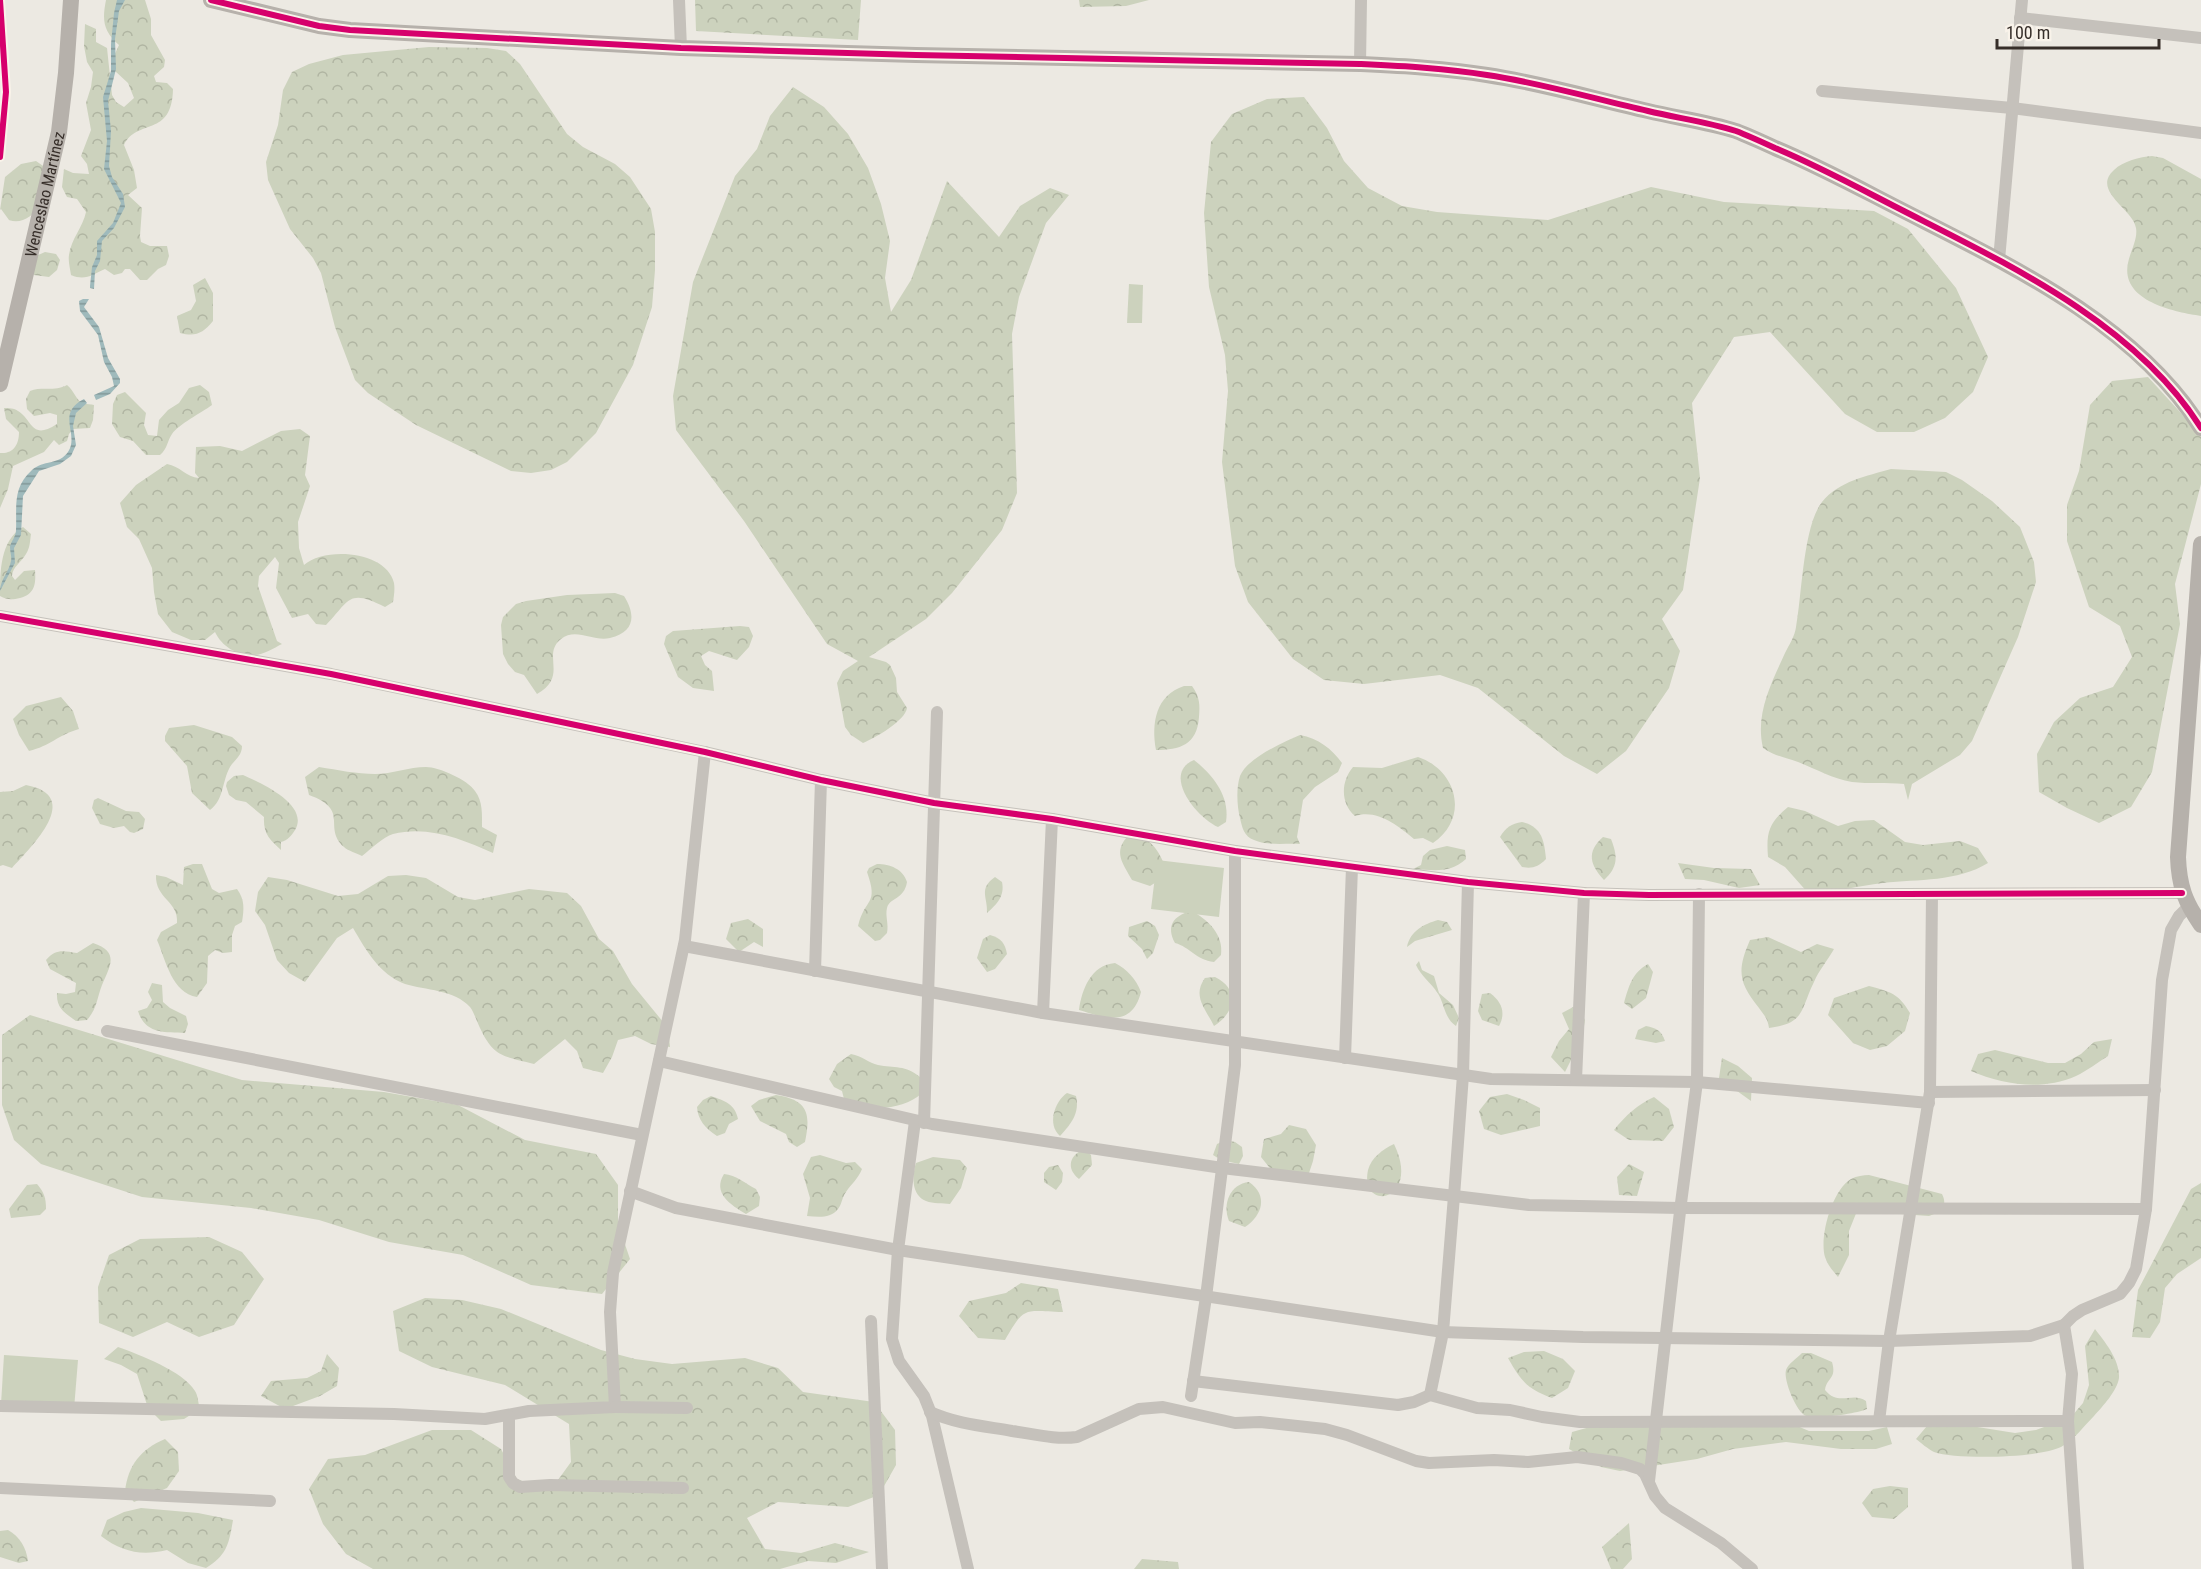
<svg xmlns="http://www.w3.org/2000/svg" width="2201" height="1569" font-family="'Roboto Condensed',sans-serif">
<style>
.forest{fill:url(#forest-crowns)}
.park{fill:#ccd2bd}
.water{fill:url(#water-rules)}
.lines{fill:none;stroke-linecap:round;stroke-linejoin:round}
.street{stroke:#c5c1bb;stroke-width:12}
.secondary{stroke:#b6b1ab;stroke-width:16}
.cycleway-casing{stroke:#f9f3ea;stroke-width:10}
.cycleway{stroke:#d6006c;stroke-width:6}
.labels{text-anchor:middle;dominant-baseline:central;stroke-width:4.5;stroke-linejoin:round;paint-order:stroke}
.street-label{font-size:16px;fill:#362e29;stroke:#f9f3ea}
</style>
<defs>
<pattern id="forest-crowns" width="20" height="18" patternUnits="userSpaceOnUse" patternTransform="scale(1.5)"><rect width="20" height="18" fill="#ccd2bd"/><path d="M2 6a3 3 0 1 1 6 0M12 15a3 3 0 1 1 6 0" fill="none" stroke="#b0b5a2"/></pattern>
<pattern id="water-rules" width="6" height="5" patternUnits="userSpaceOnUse" patternTransform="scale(1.5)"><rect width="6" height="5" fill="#9fbabc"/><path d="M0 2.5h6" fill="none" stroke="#829899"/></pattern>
</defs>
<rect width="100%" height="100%" fill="#ece9e2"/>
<g class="forest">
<path d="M106,0H145L151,19V35L165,60L164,67L154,76L156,82L167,83L173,89C172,138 137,118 124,145L134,170L137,188L128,195L142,208L140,236L141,242L150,246H167L169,256L166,265L158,269L147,280H140L130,269H125L122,273L114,275L105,269C92,275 85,281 71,275C70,268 68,261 69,255C71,239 83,227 86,212L77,199L67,197L62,187L64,169L73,173L89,174L87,164L81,156L91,130L86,103L91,87L93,72L87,62L84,46L85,24L96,29V42L107,48L112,95L116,102L124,107L134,98L128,83L115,71L113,58L119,45C103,31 102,20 106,0Z"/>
<path d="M695,0H861L858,40L696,31Z"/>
<path d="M1079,0H1149L1126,6L1080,7Z"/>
<path d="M429,47L487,48L506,51L520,64L567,134L583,147L615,164L630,177L651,209L655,232V270L652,307L633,365L596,433L567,462L551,470L531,473L511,471L416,425L368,393L355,380L335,327L321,273L313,258L290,229L268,180L266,162L278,125L283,90L292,72L309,64L343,55Z"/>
<path d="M793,87L824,107L848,134L868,168L881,204L890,241L885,278L891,312L911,280L947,181L999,237L1020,206L1050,188L1069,195L1046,223L1019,297L1012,334L1017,493L1002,530L952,593L926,619L869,657L886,662L890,665L896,678L897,692L907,708C905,721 875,738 863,743L851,735L845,727L837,683L843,671L858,661L827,644L744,521L676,430L673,396L693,282L735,176L757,149L770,116Z"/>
<path d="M1304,97L1327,128L1344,161L1368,188L1402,206L1437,212L1548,220L1651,187L1724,202L1874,211L1908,229L1956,288L1988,357L1973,392L1945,418L1914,432H1877L1845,414L1770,332L1734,337L1692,403L1700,478L1683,590L1662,619L1680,651L1669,688L1626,751L1597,774L1564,756L1478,688L1440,675L1364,684L1324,680L1293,659L1248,602L1235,566L1222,462L1228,391L1225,355L1209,287L1204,213L1211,142L1232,114L1267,99Z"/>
<path d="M2152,156L2163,158L2201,179V316C2174,312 2120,301 2128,263C2130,252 2138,239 2136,228C2133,209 2091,191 2114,170C2123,161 2140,157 2152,156Z"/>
<path d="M36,161L49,170L42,206C32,215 22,225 9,220L1,209L0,210L5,177L21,164Z"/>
<path d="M45,252L56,254L60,260L57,270L49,277L34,275L32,271L36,256Z"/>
<path d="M205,278L213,293V321C203,333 196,337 180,333L177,316L191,310L196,301L193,285Z"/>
<path d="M2148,377L2201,435V484L2175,584L2180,624L2152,772L2131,807L2099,823L2067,808L2039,792L2037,754L2054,722L2080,698L2113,687L2132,657L2120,626L2089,607L2067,541V505L2079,471L2090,405L2112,381Z"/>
<path d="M67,385C74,390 76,401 84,404C87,404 91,404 94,405L93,420L90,428L73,429L69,434L67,441L59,445L54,440L44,452L13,466L8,489L0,508V453C14,454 19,444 19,432L6,419L4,408C9,408 14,408 18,411C33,420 31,441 57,424V415L50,413L34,416L27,409L26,399L30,391C42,386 54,392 67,385Z"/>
<path d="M200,385L209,392L212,405C201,413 179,424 172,434C167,441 168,448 160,455H146L133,441L120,437L112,424L113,404L117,395L125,392L146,413L144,425L148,435L157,436L159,420L168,410L179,403L189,388Z"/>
<path d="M300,429L310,436L305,475L310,486L298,522L299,548L304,565C325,546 387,551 394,583C395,589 394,596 393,602L385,607C348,588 350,600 326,625L316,624L308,614L292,618L276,588L279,563L275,557L259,576L258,586L277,641L282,644C274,648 263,655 255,655C238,656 222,647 215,632L205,640H191L172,632L158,614L154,592L152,568L139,539L127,527L120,503L136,485L167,464C180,466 186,477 199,478L195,473L196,447L220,446L242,451L281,431Z"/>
<path d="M1891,469L1946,472L1962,480L1992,501L2020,527L2034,562L2036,582L2018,637L1972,741L1960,755L1912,784L1908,800L1904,784C1886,782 1869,784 1852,782C1833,779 1816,769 1798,762C1784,757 1777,757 1763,748C1755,714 1771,684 1785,653C1789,645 1795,636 1796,627C1802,596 1803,526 1822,502C1839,481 1867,476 1891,469Z"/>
<path d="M23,527L31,534C30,541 30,548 26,554C21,563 13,566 12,576L15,580L24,571L35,570C36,584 35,594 20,598C12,600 7,600 0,596C0,572 0,540 23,527Z"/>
<path d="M615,593L624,596C636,615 635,632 610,638C593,642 576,627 561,639C541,655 569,676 537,694L524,675L515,672L508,664L503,654L501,625L503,617L516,604L526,601L567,595Z"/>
<path d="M740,626L749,627L753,636L749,647L737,660L709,651L701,656L705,665L712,671L714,691L693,688L678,677L664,644L666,636L673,631Z"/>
<path d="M1184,686H1192C1200,697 1200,705 1199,717C1197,745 1180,750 1156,750C1151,723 1156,695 1184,686Z"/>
<path d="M61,697L73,711L79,729C58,735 50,746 29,751L19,735L13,719L26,706Z"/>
<path d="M194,725L232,737L242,746C242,756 235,759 230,767C222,781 224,800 210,810L192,793L187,766L165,741V736L169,728Z"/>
<path d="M1300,735C1318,738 1332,749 1342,763L1338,772L1315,787L1303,800L1297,837L1300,844C1286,843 1267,846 1254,840C1244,837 1242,827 1240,818C1237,806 1236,788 1240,776C1247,758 1284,742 1300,735Z"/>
<path d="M1418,757C1457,770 1470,818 1433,843L1423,838L1414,839C1397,825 1377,809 1355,816C1340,803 1341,781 1353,767L1382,768Z"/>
<path d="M1194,760C1213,775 1230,796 1226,822L1218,827C1197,818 1161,774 1194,760Z"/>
<path d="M319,767C338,770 357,774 375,774C392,774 409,767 426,767C439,767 468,780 475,791C483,801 482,815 482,827L497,835L493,853C462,839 428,825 393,834C383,837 371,849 362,856C357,853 348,851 344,847C322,827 351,810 309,795L305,777Z"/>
<path d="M243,775C261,783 310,805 295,830C291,836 288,840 281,842V850C270,840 263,834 264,817L246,802L236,800L229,795L226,786L227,782L234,776Z"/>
<path d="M26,785C84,796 32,846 12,868L3,865L0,866V792L13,791Z"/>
<path d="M98,798L126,811L139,812L145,819L143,829L134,833L130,832L124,826L114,828L100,824L92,808L94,800Z"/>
<path d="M1788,807L1805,811L1838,826L1855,821L1874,820L1905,842L1923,845L1960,841L1978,848L1988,863C1957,882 1919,879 1883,883C1858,886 1834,892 1809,894L1785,867L1768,857C1766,832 1769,823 1788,807Z"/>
<path d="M1522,822C1542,827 1544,840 1546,859C1538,867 1532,869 1522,867L1500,837C1506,827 1511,824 1522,822Z"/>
<path d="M1129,835C1147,835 1158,848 1164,864L1158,881L1150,886L1132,880C1123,863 1112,852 1129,835Z"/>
<path d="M1603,837L1611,839C1618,857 1618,867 1604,880C1590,865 1586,852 1603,837Z"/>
<path d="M1447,846L1465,850L1466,859C1450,874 1433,870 1413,869L1421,865L1423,856L1430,850Z"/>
<path d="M1678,863L1714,868L1751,869L1760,885L1739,888L1704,880L1685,879Z"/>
<path d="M193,864H202L212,889L219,893L237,889C245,900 244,909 242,922L235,926L232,935V952L223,953L215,950L208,956L207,983L197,997C172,993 166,961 157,940L161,932L177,923C179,901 155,899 156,875L166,877L183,885L184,867Z"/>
<path d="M877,864C890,864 903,869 907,882C904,900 890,897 887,908C885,916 889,924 887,933L880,940L875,941L858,926C865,897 879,906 867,872L869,868Z"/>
<path d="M406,875L426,878L458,897L475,900L529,889L567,893L581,906L599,939L613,951L632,984L668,1028L670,1047L651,1044L635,1036L618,1040L612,1057L603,1073L583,1068L577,1051L565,1039L534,1064C504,1056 494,1058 480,1028C477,1022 474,1012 470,1007C455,990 425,990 405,984C379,974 366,950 353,928L337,938L305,982L289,973L277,960L265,925L255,911L258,892L268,877L287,880L338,896L358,894L388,876Z"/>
<path d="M995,877L1002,882C1005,896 997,904 987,913C988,897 978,889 995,877Z"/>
<path d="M1191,911C1208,919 1224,935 1221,955L1214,962C1196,960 1190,947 1175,943C1166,926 1173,916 1191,911Z"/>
<path d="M748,919L763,929V947L754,942L739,952L726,939L731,923Z"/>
<path d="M1438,920L1447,922L1452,930L1415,941L1407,947C1410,931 1424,924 1438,920Z"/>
<path d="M1147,921L1155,926L1159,935L1153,953L1147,959L1142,949L1128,936L1129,927Z"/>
<path d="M990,935C1001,938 1005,943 1007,954L995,969L987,972L977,958L983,939Z"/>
<path d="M1768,937L1801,952L1817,944L1834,949C1828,960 1819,970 1814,982C1800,1010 1806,1023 1769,1028C1768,1019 1764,1015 1759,1008C1738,982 1737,970 1750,940Z"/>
<path d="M93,943C120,952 110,966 102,985C97,998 97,1009 87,1020L76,1021C65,1013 56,1008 57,993L66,994L75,992L76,983L50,969L46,960C56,948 64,951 77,953Z"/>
<path d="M1419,961L1422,970L1434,976L1439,993L1453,1005L1459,1018L1456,1026C1444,1018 1445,1004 1437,992C1431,983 1421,976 1416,965Z"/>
<path d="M1115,963C1127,969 1136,979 1141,992C1132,1028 1105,1018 1079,1010C1082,989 1091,965 1115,963Z"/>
<path d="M1648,964L1653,972L1646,998L1632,1009L1624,1003C1629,986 1632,973 1648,964Z"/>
<path d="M1215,977C1240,989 1235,1013 1214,1026C1205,1008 1192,996 1205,978Z"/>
<path d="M152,983L162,985L163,1002L170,1008L186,1016L188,1024L185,1033C164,1032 145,1034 138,1011L147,1008L152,1000L148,992Z"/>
<path d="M1869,986C1891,992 1898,993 1910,1013L1905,1031L1887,1046L1870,1050L1853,1043L1828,1015L1834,998Z"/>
<path d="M1490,993C1502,1002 1506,1013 1499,1026L1482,1020L1478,1011L1482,994Z"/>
<path d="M1577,1005L1585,1020L1582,1038L1565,1072L1551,1057L1559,1041L1569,1029L1562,1013Z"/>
<path d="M30,1015L242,1080L384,1092L458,1105L525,1140L596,1154L618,1185V1224L630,1259L602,1294L531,1285L463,1255L389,1242L319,1220L251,1208L142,1197L41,1164L14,1140L2,1105V1035Z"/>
<path d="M1646,1026C1656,1028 1661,1030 1665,1041L1656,1043L1635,1039L1638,1030Z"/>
<path d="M2112,1039L2108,1056C2098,1062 2087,1071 2076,1076C2042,1091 2004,1085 1971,1071L1978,1054L1995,1050L2048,1063H2065L2081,1054L2094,1042Z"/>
<path d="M851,1054C862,1056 869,1063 878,1065C894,1068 906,1065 920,1077L921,1094C911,1103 891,1109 877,1108C866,1107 855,1102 844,1099L842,1091L834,1087L829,1079L837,1064Z"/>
<path d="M1722,1058L1738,1066L1752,1078L1751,1101L1719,1078Z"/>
<path d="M1067,1093L1076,1096C1080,1113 1071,1124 1060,1136C1047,1125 1054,1102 1067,1093Z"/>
<path d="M1507,1094L1524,1100L1540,1108V1126L1501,1135L1484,1129L1479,1111L1490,1097Z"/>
<path d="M776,1095C808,1100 811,1113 805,1142L797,1147L789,1142L786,1134L760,1121L751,1106L759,1100Z"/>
<path d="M711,1096C725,1101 735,1104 738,1119L729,1124L725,1133L717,1136C705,1128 698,1120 697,1107L703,1100Z"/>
<path d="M1654,1097L1669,1109L1674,1127L1663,1141L1629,1140L1614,1130C1626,1115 1637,1105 1654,1097Z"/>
<path d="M1289,1125L1306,1129L1316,1145L1313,1161L1307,1179L1273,1172L1261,1157L1264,1139L1281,1134Z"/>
<path d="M1226,1140L1235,1142L1242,1147L1243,1156L1239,1164L1221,1160L1213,1155L1217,1144Z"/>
<path d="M1394,1144C1422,1202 1359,1213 1368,1170C1371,1158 1383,1149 1394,1144Z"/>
<path d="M1085,1149L1091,1155L1092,1165L1079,1179C1065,1168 1070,1154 1085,1149Z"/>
<path d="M820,1155L846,1163L855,1162L862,1169C858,1179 852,1183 846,1192C842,1197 842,1204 838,1209C830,1219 818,1217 807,1216L810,1198L803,1174L811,1157Z"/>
<path d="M933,1157L960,1160L967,1168L961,1188L950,1204C943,1203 933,1204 926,1201C911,1195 912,1175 916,1163Z"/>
<path d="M1629,1164L1644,1172L1637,1196L1619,1195L1617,1177Z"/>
<path d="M1058,1165L1063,1173L1062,1182L1056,1190L1044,1182V1173L1049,1167Z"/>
<path d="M724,1174C736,1175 746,1184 756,1189L760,1197L759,1206L746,1214C731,1205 712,1193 724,1174Z"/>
<path d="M1869,1175L1942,1194C1945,1200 1945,1205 1942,1211L1929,1216L1857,1211L1849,1231V1255L1838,1277C1833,1271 1827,1264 1825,1257C1819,1237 1832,1190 1851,1179C1857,1176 1863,1175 1869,1175Z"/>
<path d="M1249,1182C1268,1195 1263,1215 1245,1227L1229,1221C1222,1204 1230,1184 1249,1182Z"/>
<path d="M2201,1183V1258L2177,1274L2165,1288L2160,1322L2150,1338L2132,1337L2138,1290L2191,1189Z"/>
<path d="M37,1184C44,1192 46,1198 46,1209L40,1215L11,1218L9,1209L27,1185Z"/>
<path d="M209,1237L242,1252L264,1279L234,1325L199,1337L167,1322L133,1337L99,1323L98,1287L109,1255L140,1239Z"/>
<path d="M1021,1283L1058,1289L1063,1312C1024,1311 1025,1305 1005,1340L978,1338L959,1316L969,1301L1006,1293Z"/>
<path d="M425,1298L462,1300L501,1309L601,1350L635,1359L672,1364L745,1358L778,1368L803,1392L874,1402L895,1430L896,1465L879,1495L848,1507L778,1502L747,1518L765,1549L801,1553L835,1543L869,1552L836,1563L808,1561L780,1569H373L346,1554L323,1524L309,1489L328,1459L365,1455L432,1430H471L501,1449L517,1479L550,1491L571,1462L569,1424L505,1385L432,1367L399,1351L393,1311Z"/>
<path d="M2095,1329C2105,1342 2120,1360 2119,1378C2117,1391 2103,1406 2094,1416C2084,1426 2074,1440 2061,1447C2039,1458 1957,1460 1934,1452C1928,1449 1921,1443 1916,1439L1927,1426L1946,1422L2015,1433L2036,1430L2071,1417L2083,1403L2089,1385L2085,1346Z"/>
<path d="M118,1347C140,1355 183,1371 195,1391C198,1395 198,1403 200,1409L184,1419L161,1421L148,1408L137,1374L121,1365L104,1359Z"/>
<path d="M1544,1351L1563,1359L1575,1371L1568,1388L1552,1398C1527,1389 1521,1381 1508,1358L1524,1352Z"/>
<path d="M1802,1353H1811L1832,1362C1837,1379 1827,1377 1825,1390C1839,1407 1852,1391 1866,1401L1867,1409C1855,1414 1819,1419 1806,1416C1797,1413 1783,1380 1786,1370C1788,1364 1797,1358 1802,1353Z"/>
<path d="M327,1354L339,1368L337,1386L320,1396L285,1409L261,1396L271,1381L307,1378L321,1371Z"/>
<path d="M1776,1417L1809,1431H1869L1887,1427L1892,1444L1876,1449H1841L1786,1442L1733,1449L1697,1459L1620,1471L1601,1467L1569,1449L1572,1432L1590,1427Z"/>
<path d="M165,1439L178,1452L179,1471L167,1488L134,1502L125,1491C128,1465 141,1449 165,1439Z"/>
<path d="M1890,1486L1908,1488V1507L1894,1519L1872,1517L1862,1503L1873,1489Z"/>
<path d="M141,1508L198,1513L233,1520C229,1544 227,1555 206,1568L188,1563L167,1550C141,1556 122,1552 101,1536L107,1520L124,1512Z"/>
<path d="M1629,1523L1632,1559L1623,1569H1611L1602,1547Z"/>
<path d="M8,1530C20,1537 26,1547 28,1561L19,1563L0,1557V1531Z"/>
<path d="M1142,1559L1178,1562L1179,1569H1134Z"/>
</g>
<g class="park">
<path d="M1129,284L1143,285L1142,323H1127Z"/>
<path d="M1157,860L1224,868L1219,917L1151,909Z"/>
<path d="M4,1355L78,1360L74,1409L1,1404Z"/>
</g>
<g class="water">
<path d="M117,0H125L119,11L115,39L116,69L108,101L111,131L109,166L112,177L123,194L125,207L114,228L102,241L100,261L95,271L94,289L90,288V286L92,267L97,255V241L113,223L121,203L104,169L107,141L103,97L111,71V44L114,13Z"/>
<path d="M83,299H89L84,307L99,327L108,358L120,379V383L110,394L96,400L94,395L114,386L112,377L104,362L98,335L80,311L79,301Z"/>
<path d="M84,399L87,403L76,413L73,426L76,445L71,456L60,464L39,471L23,496L21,535L14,548L15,563L0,591C0,580 9,572 11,561C12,557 10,552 10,547C11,541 16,537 16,530C17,507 12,488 32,470C43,460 59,465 68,452C80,434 55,414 84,399Z"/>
</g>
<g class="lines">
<g class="street">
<path d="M679,0L681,48"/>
<path d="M2020,18L2201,38"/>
<path d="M1360,64L1361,0"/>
<path d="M1822,91L2012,108L2201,133"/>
<path d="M1999,260L2022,0"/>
<path d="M0,616L331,674L705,752L821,780L934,803L1052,819L1235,851L1468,882L1584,893L1649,895L2182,893"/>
<path d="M684,946L1043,1013L1491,1079L1697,1082L1929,1103"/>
<path d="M815,971L821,780"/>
<path d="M1043,1013L1052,819"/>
<path d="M107,1031L642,1135"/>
<path d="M1345,1058L1352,867"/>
<path d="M659,1061L932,1124L1222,1168L1529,1205L1680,1208L2146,1209"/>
<path d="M1576,1080L1584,893"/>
<path d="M1930,1092L2155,1090"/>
<path d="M915,1121L898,1250L892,1339L899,1361L924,1396L932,1416L968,1569"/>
<path d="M924,1123L937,712"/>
<path d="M630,1191L676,1208L898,1250L1443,1332L1583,1337L1889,1341L2030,1336L2064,1325L2073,1316L2082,1310L2120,1294L2129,1283L2136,1269L2146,1209L2162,980L2171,930L2179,916L2189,906"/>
<path d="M871,1321L882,1569"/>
<path d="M2064,1325L2072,1374L2068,1421L2078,1569"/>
<path d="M1193,1381L1398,1405L1414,1402L1430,1395L1477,1408L1510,1410L1542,1417L1580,1422L2068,1421"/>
<path d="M1430,1395L1443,1332L1454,1196L1463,1075L1468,882"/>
<path d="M1191,1396L1206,1297L1235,1065V851"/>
<path d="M0,1406L394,1414L485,1419L529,1411L615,1407L610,1312L613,1273L685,940L705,752"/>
<path d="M615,1407L687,1408"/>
<path d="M930,1412C957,1424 983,1426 1012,1431C1034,1434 1055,1440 1077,1437L1139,1409L1163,1407L1235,1423L1260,1422L1325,1429L1347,1435L1416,1461L1429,1463L1494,1460L1528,1462L1577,1457L1621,1463L1640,1469L1645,1474L1655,1496L1665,1508L1721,1543L1752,1569"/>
<path d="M509,1416V1477L513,1483L520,1487L550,1485L683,1488"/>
<path d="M1879,1421L1889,1341L1930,1092L1932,894"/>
<path d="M1649,1481L1681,1203L1697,1082L1699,894"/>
<path d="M0,1488L270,1501"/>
</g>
<g class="secondary">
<path d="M211,0L319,26L350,30L681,48L916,55L1360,64C1402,66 1445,68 1487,75C1541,83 1595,99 1648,111C1677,118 1708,122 1736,131C1749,136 1762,142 1775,148C1816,165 1855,186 1894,206C2003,262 2134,321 2201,428"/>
<path id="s1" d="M0,384L59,132L66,73L71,0"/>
<path d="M2201,544L2178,857C2179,886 2185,902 2201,925"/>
</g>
<defs>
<g id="cycleway">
<path d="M211,0L319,26L350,30L681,48L916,55L1360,64C1402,66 1445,68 1487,75C1541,83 1595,99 1648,111C1677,118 1708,122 1736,131C1749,136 1762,142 1775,148C1816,165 1855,186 1894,206C2003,262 2134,321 2201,428"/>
<path d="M0,157L6,92L0,0"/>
<path d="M0,616L331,674L705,752L821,780L934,803L1052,819L1235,851L1468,882L1584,893L1649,895L2182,893"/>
</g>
</defs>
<use href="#cycleway" class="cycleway-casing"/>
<use href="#cycleway" class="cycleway"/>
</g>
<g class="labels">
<g class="street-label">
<text stroke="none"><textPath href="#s1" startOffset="195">Wenceslao Martínez</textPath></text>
</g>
</g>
<path d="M1997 39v9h162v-9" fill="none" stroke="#362e29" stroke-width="3"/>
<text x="2006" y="39" font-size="18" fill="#362e29" stroke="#f9f3ea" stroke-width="4.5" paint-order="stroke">100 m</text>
</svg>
